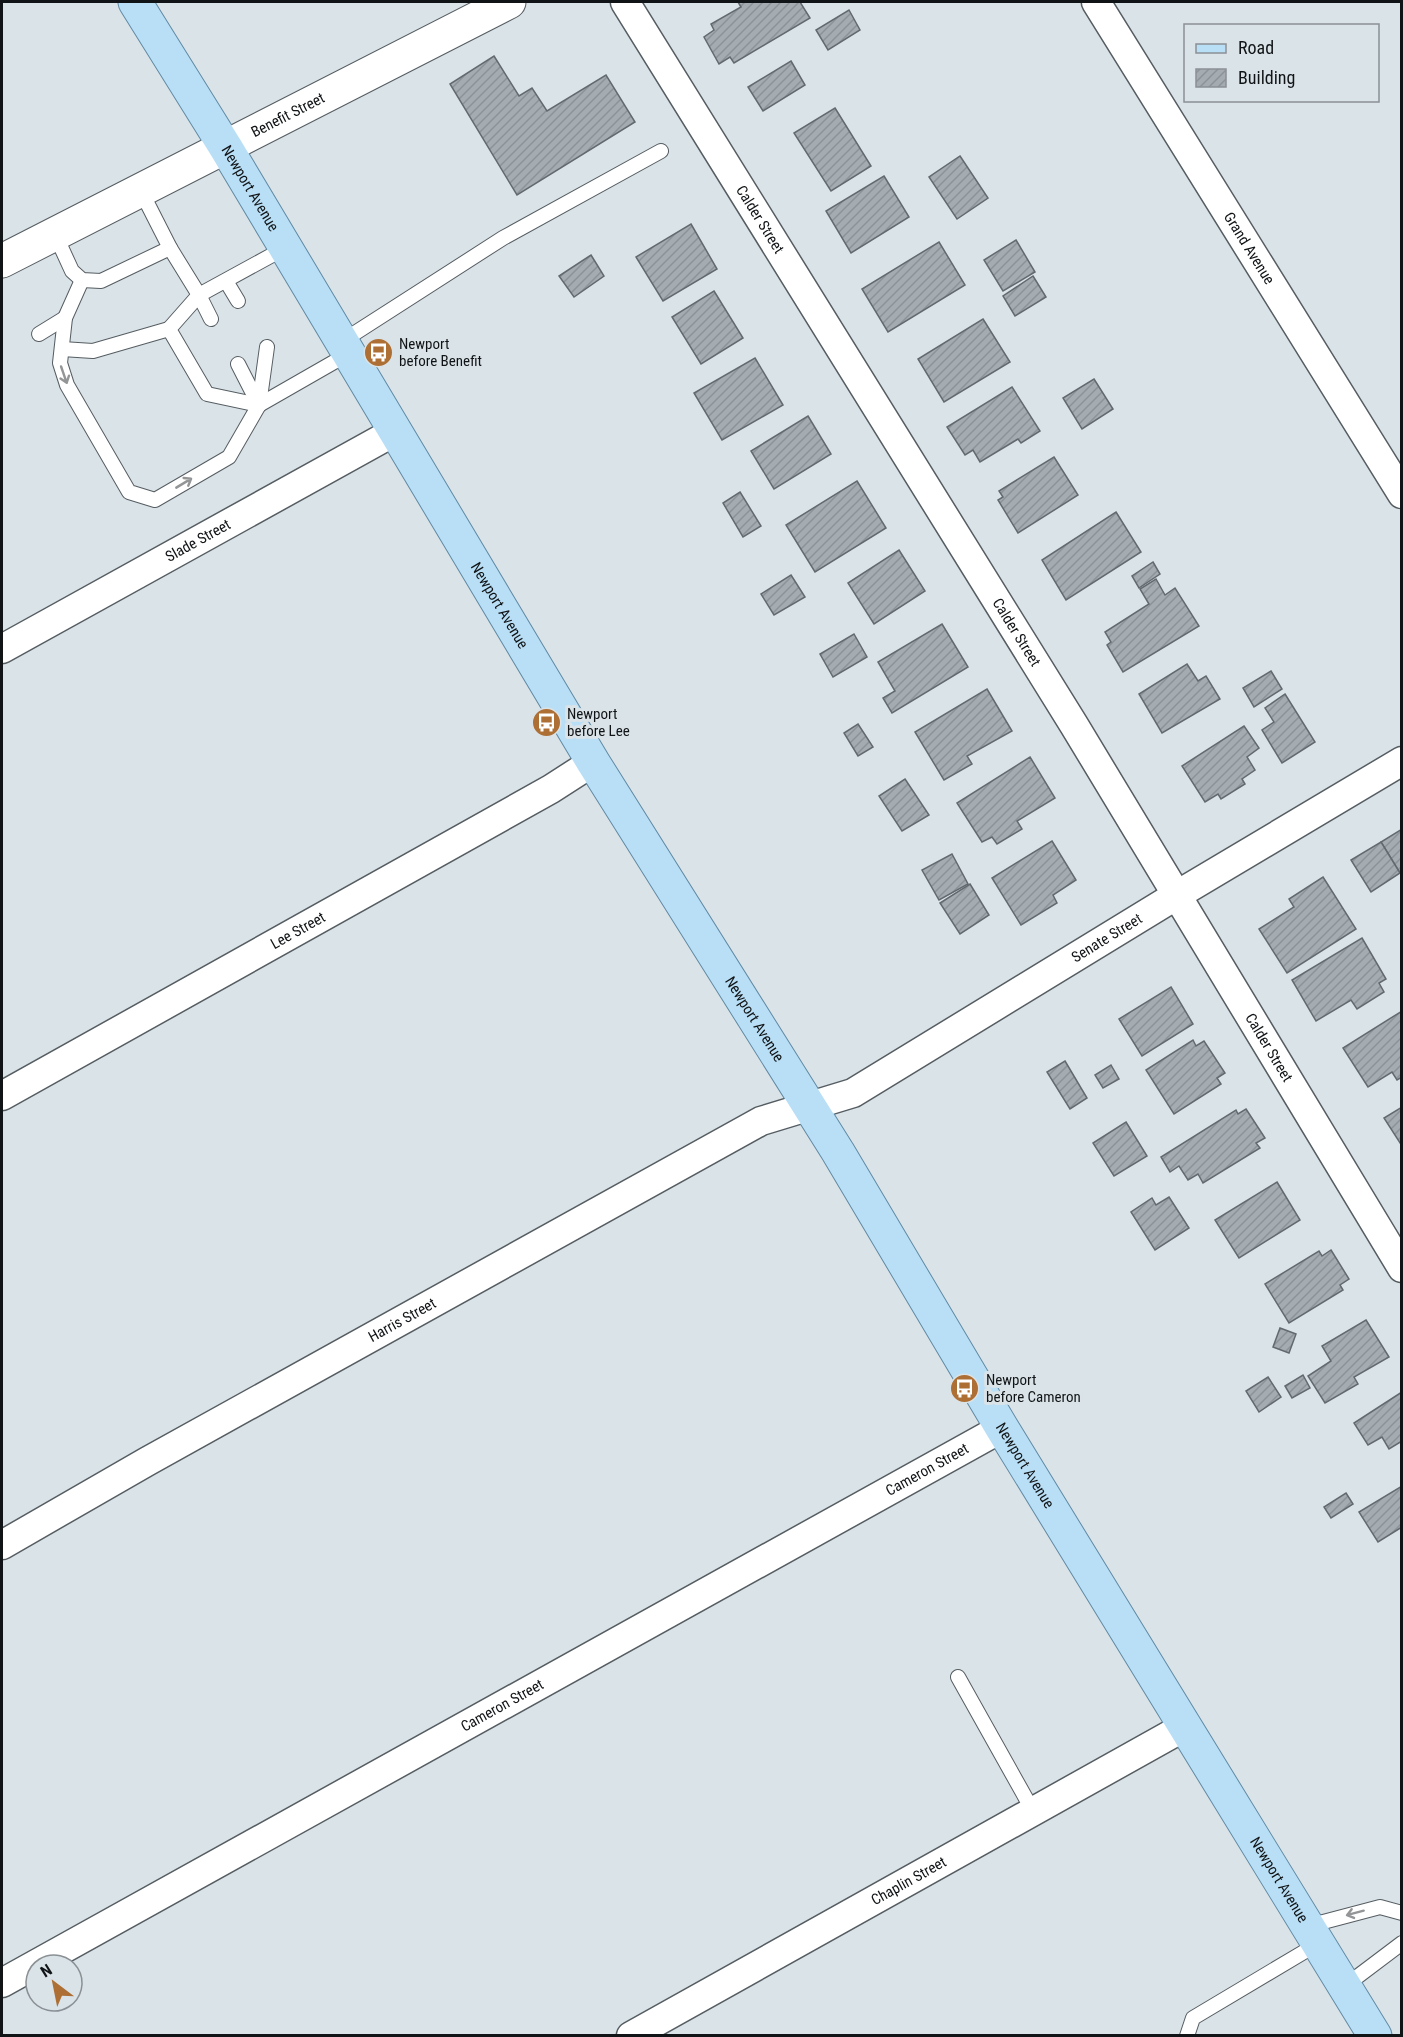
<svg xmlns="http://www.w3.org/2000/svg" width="1403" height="2037" font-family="'Roboto Condensed',sans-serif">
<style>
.building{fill:url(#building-hatch);stroke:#636a6f;stroke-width:1.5}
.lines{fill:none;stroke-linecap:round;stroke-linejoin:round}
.service-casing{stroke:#555d62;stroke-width:16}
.minor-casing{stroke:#555d62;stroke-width:31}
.tertiary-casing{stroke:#555d62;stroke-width:35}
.primary-casing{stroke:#608aa4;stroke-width:35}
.service{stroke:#fff;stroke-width:14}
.minor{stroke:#fff;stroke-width:28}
.tertiary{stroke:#fff;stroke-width:33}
.primary{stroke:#b9dff6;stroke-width:33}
.oneway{stroke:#949596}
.labels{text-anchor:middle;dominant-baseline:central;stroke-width:6;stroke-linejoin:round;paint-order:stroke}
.street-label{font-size:15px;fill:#111416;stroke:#dae3e8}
.poi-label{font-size:15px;fill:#111416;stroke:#dae3e8;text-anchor:start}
</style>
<defs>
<pattern id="building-hatch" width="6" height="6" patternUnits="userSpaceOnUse" patternTransform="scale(1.5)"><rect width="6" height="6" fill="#a4acb1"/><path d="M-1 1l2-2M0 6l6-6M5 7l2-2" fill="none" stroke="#8c9398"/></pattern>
</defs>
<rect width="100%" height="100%" fill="#dae3e8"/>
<g class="building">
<path d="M738,2H800L810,18L734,63L730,57L719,64L704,37L714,30L711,24L741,7Z"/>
<path d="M849,10L860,30L828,50L816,30Z"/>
<path d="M494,56L519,96L532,88L547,111L606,75L635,122L517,195L450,84Z"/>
<path d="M791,61L805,85L763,111L748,87Z"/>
<path d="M835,108L871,166L831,191L794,133Z"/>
<path d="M960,156L988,198L957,219L929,177Z"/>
<path d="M884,176L909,217L851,253L826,211Z"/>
<path d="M691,224L717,269L663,301L636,257Z"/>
<path d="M1016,240L1035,272L1003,291L984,260Z"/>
<path d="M939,242L965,285L888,332L862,289Z"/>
<path d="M591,255L604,276L574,297L559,276Z"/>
<path d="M1033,276L1046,297L1015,316L1003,296Z"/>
<path d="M714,291L743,338L701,364L672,317Z"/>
<path d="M983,319L1010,362L944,402L918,359Z"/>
<path d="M755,358L783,405L722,440L694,393Z"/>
<path d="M1094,379L1113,409L1082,429L1063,398Z"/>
<path d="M1012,387L1040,431L1021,443L1018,439L980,462L973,450L965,455L947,427Z"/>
<path d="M808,416L831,454L774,489L751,451Z"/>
<path d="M1054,457L1078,495L1018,533L998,500L1003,497L999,491Z"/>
<path d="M857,481L886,528L815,572L786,525Z"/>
<path d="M740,492L761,526L743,537L723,503Z"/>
<path d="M1116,512L1141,552L1066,600L1042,560Z"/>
<path d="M899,550L925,591L874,624L848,583Z"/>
<path d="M1153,562L1160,574L1139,588L1132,576Z"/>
<path d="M791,575L805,597L774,615L761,594Z"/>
<path d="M1156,579L1165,595L1175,588L1199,626L1123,672L1107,645L1111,642L1105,632L1149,604L1140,589Z"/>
<path d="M942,624L968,667L892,713L883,698L895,691L878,662Z"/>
<path d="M854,634L867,657L833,677L820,654Z"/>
<path d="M1187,664L1198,681L1206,676L1220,699L1162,733L1139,694Z"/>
<path d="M1271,671L1282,689L1254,707L1243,688Z"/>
<path d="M987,689L1012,731L967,756L972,764L944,780L915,732Z"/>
<path d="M1285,694L1315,742L1282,763L1262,730L1274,722L1265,708Z"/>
<path d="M858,724L873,747L858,756L844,733Z"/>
<path d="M1244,726L1259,748L1247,757L1255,770L1242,779L1245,784L1221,799L1218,794L1205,802L1182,766Z"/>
<path d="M1030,757L1055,798L1017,821L1022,829L997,844L992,837L982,842L957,803Z"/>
<path d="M905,779L929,815L902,831L879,796Z"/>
<path d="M1402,829V873H1400L1381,842Z"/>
<path d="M1052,841L1076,880L1053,895L1057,903L1021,925L992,878Z"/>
<path d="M1381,842L1400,873L1371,892L1351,860Z"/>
<path d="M952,854L968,884L939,900L922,870Z"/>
<path d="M1323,877L1356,929L1287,973L1259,929L1294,907L1289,899Z"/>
<path d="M970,884L989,915L960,934L940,903Z"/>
<path d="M1362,938L1386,979L1379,983L1384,992L1357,1009L1351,1000L1316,1021L1292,980Z"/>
<path d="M1171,987L1193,1024L1142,1056L1119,1019Z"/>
<path d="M1402,1011V1077L1397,1080L1392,1072L1368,1087L1343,1048Z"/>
<path d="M1193,1040L1196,1046L1204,1041L1225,1073L1217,1078L1221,1084L1174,1114L1146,1070Z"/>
<path d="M1065,1061L1087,1098L1070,1109L1047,1072Z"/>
<path d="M1111,1065L1119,1079L1103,1088L1095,1075Z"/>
<path d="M1402,1107V1146L1384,1118Z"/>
<path d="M1246,1109L1265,1138L1256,1143L1260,1148L1203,1183L1198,1174L1188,1180L1179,1166L1170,1172L1161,1157L1236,1110L1238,1114Z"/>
<path d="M1126,1122L1147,1156L1114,1176L1093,1143Z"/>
<path d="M1277,1182L1300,1220L1239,1258L1215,1220Z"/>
<path d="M1169,1197L1189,1228L1155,1250L1131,1212L1152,1198L1156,1205Z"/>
<path d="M1331,1250L1349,1279L1340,1285L1343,1290L1289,1323L1265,1284L1319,1251L1322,1256Z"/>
<path d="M1366,1320L1389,1357L1354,1377L1358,1384L1325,1403L1308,1376L1331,1361L1322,1346Z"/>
<path d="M1280,1328L1296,1334L1289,1353L1273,1347Z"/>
<path d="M1303,1375L1310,1388L1292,1398L1285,1386Z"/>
<path d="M1268,1377L1281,1397L1259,1412L1246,1391Z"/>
<path d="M1402,1392V1441L1389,1449L1382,1437L1368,1445L1354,1423Z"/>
<path d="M1402,1486V1527L1378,1542L1359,1512Z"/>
<path d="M1346,1493L1353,1504L1331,1518L1324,1507Z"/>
</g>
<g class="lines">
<defs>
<g id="service">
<path d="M141,191L170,248"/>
<path d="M55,234L72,271L82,280L101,281L170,248L199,295L285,248"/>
<path d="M82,280L65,318L60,363L67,385L129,492L155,500L229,457L259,405L267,347"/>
<path d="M226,281L238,301"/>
<path d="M211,319L199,295L169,329L207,394L259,405"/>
<path d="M39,334L65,318"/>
<path d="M341,342L503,238L661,151"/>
<path d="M62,349L93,351L169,329"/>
<path d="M238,364L259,405L348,354"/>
<path d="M958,1677L1033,1811"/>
<path d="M1308,1926L1380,1907L1402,1913"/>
<path d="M1345,1986L1402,1943"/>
<path d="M1187,2036L1193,2018L1319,1943"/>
</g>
<g id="minor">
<path id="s1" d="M625,2L1074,725L1402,1268"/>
<path id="s2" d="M1096,2L1402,494"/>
<path id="s3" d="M2,649L394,432"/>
<path id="s4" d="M2,1096L551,789L593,762"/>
<path id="s5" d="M2,1545L148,1461L761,1121L853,1093L1177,895L1402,761"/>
<path id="s6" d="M2,1983L1002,1428"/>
<path id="s7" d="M631,2036L1186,1726"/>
</g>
<g id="tertiary">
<path id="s8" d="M2,261L509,2"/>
</g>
<g id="primary">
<path id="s9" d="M135,2L226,148L593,762L838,1152L1002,1428L1375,2036"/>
</g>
</defs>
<use href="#service" class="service-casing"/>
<use href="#minor" class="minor-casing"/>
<use href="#tertiary" class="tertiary-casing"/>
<use href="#primary" class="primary-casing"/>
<use href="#service" class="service"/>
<use href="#minor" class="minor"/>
<use href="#tertiary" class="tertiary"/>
<use href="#primary" class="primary"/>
</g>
<defs><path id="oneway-shaft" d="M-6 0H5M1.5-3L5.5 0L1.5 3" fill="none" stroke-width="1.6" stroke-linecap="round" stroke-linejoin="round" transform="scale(1.5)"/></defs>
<g class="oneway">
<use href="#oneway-shaft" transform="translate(64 375) rotate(71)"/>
<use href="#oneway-shaft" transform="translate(184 483) rotate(-31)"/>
<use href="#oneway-shaft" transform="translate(1355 1913) rotate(165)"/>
</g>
<defs>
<symbol id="bus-disc" viewBox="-11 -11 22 22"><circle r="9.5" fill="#ae6f35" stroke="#dae3e8"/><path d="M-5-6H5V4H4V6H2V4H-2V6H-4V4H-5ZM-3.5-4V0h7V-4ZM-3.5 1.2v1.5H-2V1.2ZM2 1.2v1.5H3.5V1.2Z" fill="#fff"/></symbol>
</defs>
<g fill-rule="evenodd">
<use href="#bus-disc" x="362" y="336" width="33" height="33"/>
<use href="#bus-disc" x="530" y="706" width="33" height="33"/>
<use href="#bus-disc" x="948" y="1372" width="33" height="33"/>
</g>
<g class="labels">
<g class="street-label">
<text stroke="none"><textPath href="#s8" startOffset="321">Benefit Street</textPath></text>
<text stroke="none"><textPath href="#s9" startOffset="219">Newport Avenue</textPath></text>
<text stroke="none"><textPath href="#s1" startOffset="256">Calder Street</textPath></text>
<text stroke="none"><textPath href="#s2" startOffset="290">Grand Avenue</textPath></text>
<text stroke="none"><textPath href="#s3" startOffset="224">Slade Street</textPath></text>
<text stroke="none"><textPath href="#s9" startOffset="705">Newport Avenue</textPath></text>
<text stroke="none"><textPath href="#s1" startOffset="742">Calder Street</textPath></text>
<text stroke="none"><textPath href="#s4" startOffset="339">Lee Street</textPath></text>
<text stroke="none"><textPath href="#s5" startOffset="1263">Senate Street</textPath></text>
<text stroke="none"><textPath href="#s9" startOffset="1191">Newport Avenue</textPath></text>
<text stroke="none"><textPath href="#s1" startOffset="1228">Calder Street</textPath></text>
<text stroke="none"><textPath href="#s5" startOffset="459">Harris Street</textPath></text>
<text stroke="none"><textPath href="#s9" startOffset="1713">Newport Avenue</textPath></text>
<text stroke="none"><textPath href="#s6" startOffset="1058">Cameron Street</textPath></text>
<text stroke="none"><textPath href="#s6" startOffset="572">Cameron Street</textPath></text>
<text stroke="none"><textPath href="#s9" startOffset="2199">Newport Avenue</textPath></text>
<text stroke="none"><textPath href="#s7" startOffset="318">Chaplin Street</textPath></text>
</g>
<g class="poi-label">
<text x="399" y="344">Newport<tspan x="399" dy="17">before Benefit</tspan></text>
<text x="567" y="714">Newport<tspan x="567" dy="17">before Lee</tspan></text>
<text x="986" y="1380">Newport<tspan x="986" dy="17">before Cameron</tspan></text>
</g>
</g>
<rect width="1403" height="2037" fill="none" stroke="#111416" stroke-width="6"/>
<rect x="1184" y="24" width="195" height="78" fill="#dae3e8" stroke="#8a9094" stroke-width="1.5"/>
<rect x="1196" y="44" width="30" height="9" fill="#b9dff6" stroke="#8a9094" stroke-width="1.5"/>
<text x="1238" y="54" font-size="18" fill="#111416">Road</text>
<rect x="1196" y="69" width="30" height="18" fill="url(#building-hatch)" stroke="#8a9094" stroke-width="1.5"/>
<text x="1238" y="84" font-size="18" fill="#111416">Building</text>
<g transform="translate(54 1983) rotate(328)"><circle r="28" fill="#dae3e8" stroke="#8a9094" stroke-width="1.5"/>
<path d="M0-4.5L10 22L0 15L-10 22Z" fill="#ae6f35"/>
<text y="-9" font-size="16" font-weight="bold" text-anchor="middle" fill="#111416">N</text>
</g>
</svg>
